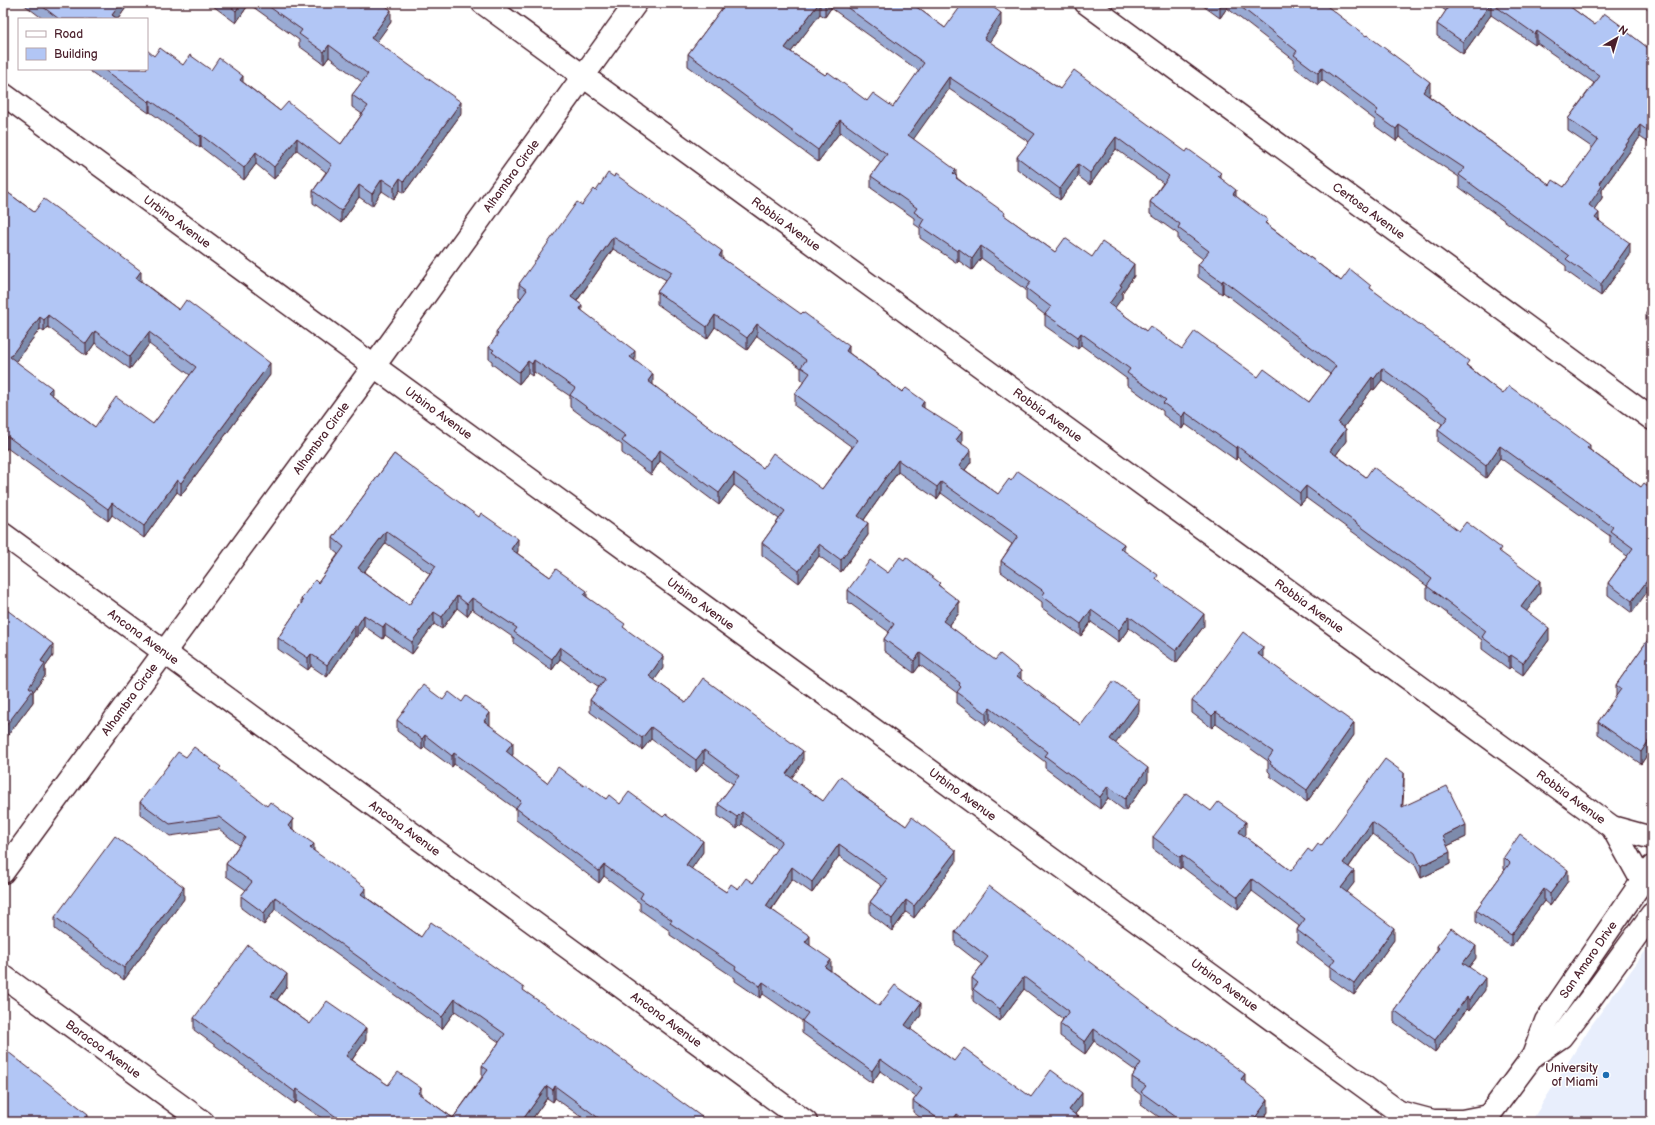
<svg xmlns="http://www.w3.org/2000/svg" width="1655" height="1125" font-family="'Balsamiq Sans',sans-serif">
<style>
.built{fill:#e8eefc}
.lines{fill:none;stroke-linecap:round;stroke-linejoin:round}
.minor-casing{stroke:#4a1f2b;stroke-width:25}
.tertiary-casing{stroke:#4a1f2b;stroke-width:25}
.minor{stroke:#fff;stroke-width:22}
.tertiary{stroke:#fff;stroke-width:22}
.wall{fill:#99aad3;stroke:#4a1f2b;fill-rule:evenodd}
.shaded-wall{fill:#7d8bac;stroke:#4a1f2b}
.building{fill:#b2c6f5;stroke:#4a1f2b;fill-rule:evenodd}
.poi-dot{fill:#1f6fb2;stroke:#fff;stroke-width:1.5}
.labels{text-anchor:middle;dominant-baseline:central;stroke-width:3;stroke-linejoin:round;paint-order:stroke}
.street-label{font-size:12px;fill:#4a1f2b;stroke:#fff}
.poi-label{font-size:12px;fill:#4a1f2b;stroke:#fff;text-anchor:end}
</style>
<rect width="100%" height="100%" fill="#fff"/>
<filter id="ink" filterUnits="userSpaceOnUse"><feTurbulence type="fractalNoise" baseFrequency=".025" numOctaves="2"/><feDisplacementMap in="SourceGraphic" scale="8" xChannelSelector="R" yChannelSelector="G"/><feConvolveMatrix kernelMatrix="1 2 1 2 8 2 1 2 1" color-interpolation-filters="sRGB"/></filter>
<g filter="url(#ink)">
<path class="built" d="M1652,942V1122H1531L1590,1027Z"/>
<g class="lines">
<defs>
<g id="minor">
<path id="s1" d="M483,3L1612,827L1652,838"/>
<path id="s2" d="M1086,3L1652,419"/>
<path id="s3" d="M3,94L374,366L1399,1112L1406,1122"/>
<path id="s4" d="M3,534L806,1122"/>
<path d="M1612,827L1642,881"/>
<path id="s5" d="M3,976L203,1122"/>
<path d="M1399,1112L1433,1121H1462L1488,1116"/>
</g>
<g id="tertiary">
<path id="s6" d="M3,872L374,366L636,3"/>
<path d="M1533,1056L1561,1037L1591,998L1652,914"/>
<path id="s7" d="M1484,1122L1533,1056L1546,1021L1652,867"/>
</g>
</defs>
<use href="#minor" class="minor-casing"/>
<use href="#tertiary" class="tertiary-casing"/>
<use href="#minor" class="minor"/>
<use href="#tertiary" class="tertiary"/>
</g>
<g class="wall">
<path d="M22,3H125V9L118,19H43Z"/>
<path d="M209,3H354L360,8L391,22L376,42L461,114L404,193L400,190L394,199L382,191L372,206L359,197L341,223L313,203V191L326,172L297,150L274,179L256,164L244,180L201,147L200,148L150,112L149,113L87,69H147L154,56L183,65L211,70L243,82L280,111L341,144L362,114L352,107V95L362,82L329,57L324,64L299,46V40L249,4L236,23Z"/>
<path d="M726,3H911L945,28L1001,25L989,42L1060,89L1221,179L1236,196L1268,225L1341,281L1371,289L1503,394L1590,450L1641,487L1632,613L1608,595V583L1627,556L1610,543V536L1500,458L1486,478L1438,442V430L1442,424L1382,380L1374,390L1372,389L1344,427L1346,441L1336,455L1366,477L1459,531L1501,553L1540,593L1526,611L1549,640L1523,675L1511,667L1509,669L1482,649V640L1427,598V586L1306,498L1300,505L1237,457L1236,460L1185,424L1182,429L1163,415V411L1127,385V379L1081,345L1078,349L1045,326V315L1026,300V290L981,258L972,270L959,261L957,263L920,238V228L914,224V218L871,188V176L881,162L840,132L818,162L688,66V54ZM831,8L919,71L893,107L867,101L825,75L791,52L820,14L825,17ZM949,89L1029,142L1017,157V169L1060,200L1078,176L1090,185L1116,149L1163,183L1150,202V214L1178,234V240L1203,259L1198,265V277L1222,294L1223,292L1330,374L1309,402L1258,377L1182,349L1146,331L1114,308L1122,298V293L1134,276L1092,257L1055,252L1005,216L957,178L956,175L913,139Z"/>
<path d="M1199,3H1323L1430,94L1429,96L1550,185L1564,187L1593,148L1568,131V119L1594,83L1537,43L1535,45L1491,15L1463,54L1437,36V24L1446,11L1435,3H1565L1595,25L1627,32L1652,51V145L1640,137L1602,190V198L1594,209L1599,220L1630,255L1601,296L1566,271V266L1459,187V177L1399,137L1396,141L1375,126V120L1322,80L1318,85L1294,67V60L1227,8L1220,18Z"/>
<path d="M3,189L34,212L141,281L179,310L270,375L181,495L177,492L144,538L112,515L108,521L7,448L5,451L3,449ZM48,327L86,356L95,343L130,369L149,344L190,375L153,424L95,427L52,395L16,361L40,329L44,332Z"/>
<path d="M596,191L722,258L849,353L924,408L962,444L971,462L965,470L998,494L1124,551L1158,580L1204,626L1176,663L1129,628L1119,642L1091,622L1081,636L1042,608V602L1001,572V561L1012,544L941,493L937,499L898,472L864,520L868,535L841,572L819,556L799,583L762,555V543L779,519L734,485L719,505L660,461L651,475L622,453V445L570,407V396L534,372L532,376L528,373L519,384L492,364V361L489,359V347L496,337V332L521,298L519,296V284L582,205ZM613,249L666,280L657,292V304L707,339L715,327L747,350L757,336L801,368V379L804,381L795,394V406L852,447L822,489L763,468L653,385L635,361L582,311L577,301Z"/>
<path d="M1652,249V265L1650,263V251Z"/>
<path d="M1652,306V329L1646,325V313Z"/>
<path d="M394,454L518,551L517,553L550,577L587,597L625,629L663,668L654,680L686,703L803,762L791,778L823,801L856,790L956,862L914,918L906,912L892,931L870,914V902L882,886L839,856L812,893L792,879L772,909L810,945L831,971L879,1006L921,1015L910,1029L954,1061L1031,1097L1082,1105L1075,1114L1085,1122H926L913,1112V1101L916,1097L880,1071L872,1083L802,1033V1021L763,994L760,998L735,981V978L670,935V931L640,910V903L604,876L599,883L516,820V809L454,764L452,767L425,747L422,750L397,731V720L443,700L490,725L513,754L512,756L547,783L584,786L606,799L620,804L703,852L691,869L726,892L738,889L753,883L777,849L742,824L737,829L718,816V804L733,784L704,762L696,772L651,739L642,750L590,712V700L599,687L560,659L552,670L514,643V638L472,609L467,616L457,608L442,629L434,624L412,654L385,635L383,639L364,626L357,637L355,636L327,677L311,666L308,670L278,649V638L301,604V599L318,583L338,554L333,550V538ZM386,543L430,574L409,605L364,572Z"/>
<path d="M888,573L940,586L959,613L949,626L1081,725L1139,712L1115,743L1148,780L1125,811L1108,798L1100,809L1045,768V762L990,720L986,725L957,703V693L920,665L914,673L884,651V639L889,632L848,602V590Z"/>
<path d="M3,607L53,656L45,667V676L33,692V702L5,739L3,737Z"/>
<path d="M1652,634V748L1641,764L1598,734V722L1616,697V685Z"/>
<path d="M1263,658L1354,735L1307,802L1270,776V773L1268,771V761L1216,724L1212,728L1192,713V701Z"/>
<path d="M186,757L221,771L293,829L314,851L366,897L421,937L524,991L706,1122H588L555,1098L553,1102L547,1098L530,1122H327L297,1101L295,1104L194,1030V1018L287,986L277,1000L310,1024L366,1040L352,1060L388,1085L421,1095L453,1118L482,1077V1066L499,1042L455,1011L442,1029L275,909L264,925L241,908V896L246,890L226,876V864L239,845L219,829L170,836L140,814V802Z"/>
<path d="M1404,785L1402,806L1466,837L1447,846L1450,864L1421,878L1415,865L1372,834L1349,867L1354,883L1346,892L1394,940L1354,995L1330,978V967L1297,942V930L1299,926L1252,891L1238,909L1182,867L1180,869L1153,849V837L1211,811L1246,834L1244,836L1291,871L1312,852L1321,846Z"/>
<path d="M1504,857L1568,881L1550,906L1544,901L1511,947L1476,922V910L1505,870L1504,869Z"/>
<path d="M184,899L124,980L55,929V917Z"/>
<path d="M955,932L1245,1082L1268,1112L1261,1122H1166L1141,1104V1095L1132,1088V1077L1136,1071L1094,1041L1085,1054L1060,1036V1024L1063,1019L1024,989L1000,1021L973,1001V991L972,990V978L982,965L955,944Z"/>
<path d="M1437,946L1476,958L1469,967L1485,990L1469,1011L1467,1009L1435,1052L1394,1022V1010L1437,951Z"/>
</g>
<g class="shaded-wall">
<path d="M121,3H125V9L118,19L112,15Z"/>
<path d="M241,3H249V4L236,23V11Z"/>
<path d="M819,3H820V14L785,60V48Z"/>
<path d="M826,3H831V8L825,17V5Z"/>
<path d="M1222,3H1227V8L1220,18V6Z"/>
<path d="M1491,3V15L1463,54V42Z"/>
<path d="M391,10V22L371,50V38Z"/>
<path d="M1001,13V25L984,50V38Z"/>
<path d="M1537,31V43L1535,45V34Z"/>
<path d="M329,45V57L324,64V52Z"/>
<path d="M1322,68V80L1318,85V73Z"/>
<path d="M243,76V88L240,80Z"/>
<path d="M949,77V89L908,147V135Z"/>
<path d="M1430,82V94L1423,104V92Z"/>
<path d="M150,100V112L149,113V102Z"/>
<path d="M461,102V114L404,193V181Z"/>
<path d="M840,120V132L818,162V150Z"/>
<path d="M1399,125V137L1396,141V129Z"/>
<path d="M1640,125V137L1602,190V198L1589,217V205L1599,183Z"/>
<path d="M201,135V147L200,148V136Z"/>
<path d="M1116,137V149L1090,185V173Z"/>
<path d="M297,138V150L274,179V167Z"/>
<path d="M256,152V164L244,180V168Z"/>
<path d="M1078,164V176L1060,200V189Z"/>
<path d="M956,170V182L953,173Z"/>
<path d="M1221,173V185L1218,176Z"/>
<path d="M400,178V190L394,199V187Z"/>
<path d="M382,179V191L372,206V194Z"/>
<path d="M359,185V197L341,223V211Z"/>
<path d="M1236,190V202L1233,194Z"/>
<path d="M1599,213V224L1595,218Z"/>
<path d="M613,237V249L571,309V297Z"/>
<path d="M1630,243V255L1601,296V284Z"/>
<path d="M981,246V258L972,270V259Z"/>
<path d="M959,249V261L957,263V251Z"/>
<path d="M722,251V263L719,256Z"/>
<path d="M1134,264V276L1122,293V298L1109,316V304L1120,285Z"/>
<path d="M141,271V283L136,278Z"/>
<path d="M1223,280V292L1222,294V282Z"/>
<path d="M582,305V317L580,309Z"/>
<path d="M48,315V327L44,332V320Z"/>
<path d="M715,315V327L707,339V327Z"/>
<path d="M40,317V329L10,369V357Z"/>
<path d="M757,324V336L747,350V338Z"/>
<path d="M95,331V343L86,356V344Z"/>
<path d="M149,332V344L130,369V357Z"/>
<path d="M1081,333V345L1078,349V337Z"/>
<path d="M849,346V358L846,351Z"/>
<path d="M635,351V363L630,357Z"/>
<path d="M534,360V372L532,376V364Z"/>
<path d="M528,361V373L519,384V372Z"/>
<path d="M270,363V375L181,495V483Z"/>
<path d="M1382,368V380L1374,390V379Z"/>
<path d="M653,374V386L648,381Z"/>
<path d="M1372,377V389L1338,435V423Z"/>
<path d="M52,388V399L48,392Z"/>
<path d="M924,401V413L921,406Z"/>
<path d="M1185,412V424L1182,429V417Z"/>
<path d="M1346,429V441L1330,463V451Z"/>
<path d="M962,432V444L956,440Z"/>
<path d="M7,436V448L5,451V439Z"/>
<path d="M1590,445V456L1587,448Z"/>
<path d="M1237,446V457L1236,460V448Z"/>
<path d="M1500,446V458L1486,478V466Z"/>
<path d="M660,450V461L651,475V463Z"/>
<path d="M971,450V462L959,478V466Z"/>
<path d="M898,460V472L858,528V516Z"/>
<path d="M734,473V485L719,505V493Z"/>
<path d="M177,480V492L144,538V526Z"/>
<path d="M941,482V493L937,499V487Z"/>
<path d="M1306,486V498L1300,505V493Z"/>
<path d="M112,503V515L108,521V509Z"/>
<path d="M868,523V535L841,572V560Z"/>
<path d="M386,531V543L358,580V568Z"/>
<path d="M518,539V551L511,561V549Z"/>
<path d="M819,544V556L799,583V571Z"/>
<path d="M1124,544V555L1120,548Z"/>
<path d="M1652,574V585L1632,613V601Z"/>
<path d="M1540,581V593L1521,619V607Z"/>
<path d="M587,591V603L584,595Z"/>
<path d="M457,596V608L442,629V617Z"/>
<path d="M472,598V609L467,616V604Z"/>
<path d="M959,601V613L943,633V621Z"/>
<path d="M1091,610V622L1081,636V624Z"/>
<path d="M434,612V624L412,654V642Z"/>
<path d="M1204,614V626L1176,663V651Z"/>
<path d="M364,615V626L357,637V626Z"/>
<path d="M1129,616V628L1119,642V630Z"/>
<path d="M385,624V635L383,639V627Z"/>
<path d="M355,625V636L327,677V665Z"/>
<path d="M1549,628V640L1523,675V663Z"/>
<path d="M53,644V656L45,667V676L33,692V702L5,739V727L29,687L41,661Z"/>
<path d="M560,647V659L552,670V659Z"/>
<path d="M1263,647V659L1258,654Z"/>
<path d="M920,653V665L914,673V661Z"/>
<path d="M311,654V666L308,670V658Z"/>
<path d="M1511,655V667L1509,669V657Z"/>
<path d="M663,656V668L649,688V676Z"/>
<path d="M1021,671V683L1017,676Z"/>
<path d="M1139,700V712L1110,751V739Z"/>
<path d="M990,708V720L986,725V713Z"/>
<path d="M1216,712V724L1212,728V716Z"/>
<path d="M490,713V725L484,721Z"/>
<path d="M1354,723V735L1307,802V790Z"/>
<path d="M651,727V739L642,750V738Z"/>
<path d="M425,735V747L422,750V739Z"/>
<path d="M1652,736V748L1641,764V752Z"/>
<path d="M513,742V754L506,763V751Z"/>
<path d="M704,750V762L696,772V760Z"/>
<path d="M803,751V762L786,786V774Z"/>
<path d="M454,753V764L452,767V756Z"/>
<path d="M1148,768V780L1125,811V799Z"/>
<path d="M1404,773V785L1402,819V807Z"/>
<path d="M1108,786V798L1100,809V797Z"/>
<path d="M742,812V824L737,829V817Z"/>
<path d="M293,819V831L288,826Z"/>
<path d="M1246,822V834L1239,844V832Z"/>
<path d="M1372,822V834L1343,875V863Z"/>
<path d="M1466,825V837L1443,848V836Z"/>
<path d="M703,841V852L686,877V865Z"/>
<path d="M314,844V856L310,848Z"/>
<path d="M839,844V856L812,893V882Z"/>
<path d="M956,851V862L914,918V906Z"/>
<path d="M1450,852V864L1421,878V866Z"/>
<path d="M1182,855V867L1180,869V857Z"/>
<path d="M604,865V876L599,883V871Z"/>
<path d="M792,867V879L766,917V906Z"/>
<path d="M1568,870V881L1550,906V894Z"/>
<path d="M1354,871V883L1341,900V888Z"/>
<path d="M1252,879V891L1238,909V897Z"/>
<path d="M184,887V899L124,980V968Z"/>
<path d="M366,888V900L361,894Z"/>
<path d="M1544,889V901L1511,947V935Z"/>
<path d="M275,897V909L264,925V913Z"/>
<path d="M906,900V912L892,931V919Z"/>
<path d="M1394,928V940L1354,995V983Z"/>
<path d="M810,936V948L805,942Z"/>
<path d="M1476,946V958L1463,975V963Z"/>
<path d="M831,960V971L825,967Z"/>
<path d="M287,974V986L271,1008V996Z"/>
<path d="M1024,977V989L1000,1021V1009Z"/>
<path d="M1485,978V990L1469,1011V1000Z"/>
<path d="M763,982V994L760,998V986Z"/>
<path d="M1467,997V1009L1435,1052V1040Z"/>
<path d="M455,999V1011L442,1029V1017Z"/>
<path d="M921,1003V1015L905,1037V1025Z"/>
<path d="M366,1028V1040L346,1068V1056Z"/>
<path d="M1094,1029V1041L1085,1054V1042Z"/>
<path d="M880,1059V1071L872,1083V1071Z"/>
<path d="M1245,1074V1086L1241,1079Z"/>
<path d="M547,1086V1098L530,1122H521Z"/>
<path d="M555,1086V1098L553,1102V1090Z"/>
<path d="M421,1088V1100L418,1093Z"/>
<path d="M297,1089V1101L295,1104V1092Z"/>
<path d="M1082,1093V1105L1069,1122V1110Z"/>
<path d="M1268,1100V1112L1261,1122H1252Z"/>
<path d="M88,1114V1122H82Z"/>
<path d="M957,1114V1122H951Z"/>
</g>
<g class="building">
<path d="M38,3H121L112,15L117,19H59Z"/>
<path d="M226,3H241L236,11Z"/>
<path d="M264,3H354L360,8L364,3H382L391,10L371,38L461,102L404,181L400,178L394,187L382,179L372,194L359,185L341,211L313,191L332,165L297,138L274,167L256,152L244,168L201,135L200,136L150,100L149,102L104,69H147V50L154,56L160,48L183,65L190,55L211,70L219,58L243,76L240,80L280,111L288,102L341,144L368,106L352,95L368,74L329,45L324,52L299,34L302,30Z"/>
<path d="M726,3H819L785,48L825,75L828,72L867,101L873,93L893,107L924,63L841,3H911L945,28L963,3H987L1001,13L984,38L1060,89L1074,70L1186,152L1188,149L1221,173L1218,176L1236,190L1233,194L1268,220L1265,223L1341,281L1350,269L1371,286L1370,288L1469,361L1466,365L1503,394L1509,386L1590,445L1587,448L1641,487L1644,483L1652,489V574L1632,601L1608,583L1633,548L1610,531L1613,527L1500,446L1486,466L1438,430L1448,417L1382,368L1374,379L1372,377L1338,423L1346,429L1330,451L1366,477L1373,467L1459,531L1466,522L1501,548L1499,551L1540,581L1521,607L1549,628L1523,663L1511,655L1509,657L1482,637L1486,631L1427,586L1432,579L1306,486L1300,493L1237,446L1236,448L1185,412L1182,417L1163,403L1166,400L1127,373L1130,369L1081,333L1078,337L1045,314L1051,307L1026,288L1031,282L981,246L972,259L959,249L957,251L920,226L924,219L914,212L917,208L871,176L887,154L840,120L818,150L688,54ZM949,77L1035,134L1017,157L1060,189L1078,164L1090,173L1116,137L1169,176L1150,202L1180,224L1178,228L1209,251L1198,265L1222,282L1223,280L1336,366L1309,402L1264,369L1258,377L1195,331L1182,349L1150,326L1146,331L1109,304L1122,286L1120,285L1134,264L1102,242L1092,257L1065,238L1055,252L1004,215L1005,213L956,178L957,177L953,173L956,170L908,135Z"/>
<path d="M1215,3H1222L1220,6Z"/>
<path d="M1236,3H1323L1366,36L1367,35L1430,82L1423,92L1550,185L1553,180L1564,187L1598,140L1568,119L1600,76L1537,31L1535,34L1491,3L1463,42L1437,24L1451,3H1565L1595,25L1604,13L1627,30L1626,31L1652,51V134L1640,125L1599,183L1602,186L1589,205L1599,213L1595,218L1630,243L1601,284L1566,259L1569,256L1459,175L1464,168L1399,125L1396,129L1375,114L1378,110L1322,68L1318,73L1294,55L1297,51Z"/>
<path d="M608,173L614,177L615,174L722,251L719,256L801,314L803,312L849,346L846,351L902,392L906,388L924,401L921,406L962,432L956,440L971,450L959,466L998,494L1009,479L1011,481L1018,471L1124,544L1120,548L1158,575L1156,579L1204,614L1176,651L1129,616L1119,630L1091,610L1081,624L1042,596L1045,592L1001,561L1018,536L941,482L937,487L898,460L858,516L868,523L841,560L819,544L799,571L762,543L785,511L734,473L719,493L660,450L651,463L622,441L626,436L570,395L575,388L534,360L532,364L528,361L519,372L492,352L494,350L489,347L498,334L496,332L527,290L519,284L577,202L582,205L594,189L596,191ZM613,237L672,272L657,292L707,327L715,315L747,338L757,324L806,360L801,367L810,373L795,394L858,440L822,489L773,453L763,468L648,381L653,374L630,357L635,351L580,309L582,305L571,297Z"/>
<path d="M3,189L34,212L44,199L141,271L136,278L179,310L186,300L270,363L181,483L177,480L144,526L112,503L108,509L7,436L5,439L3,437ZM48,315L86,344L95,331L130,357L149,332L196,367L153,424L116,397L95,427L48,392L52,388L10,357L40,317L44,320Z"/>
<path d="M1652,306V317L1646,313Z"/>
<path d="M394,454L479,517L481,513L518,539L511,549L550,577L556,569L587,591L584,595L625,624L623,627L663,656L649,676L686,703L703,678L803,751L786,774L823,801L841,776L856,790L906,826L912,817L956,851L914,906L906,900L892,919L870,902L888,879L839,844L812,882L792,867L766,906L810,936L805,942L831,960L825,967L879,1006L895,985L921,1003L905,1025L954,1061L964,1048L1031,1097L1051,1070L1082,1093L1069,1110L1085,1122H968L957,1114L951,1122H943L913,1101L922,1089L880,1059L872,1071L802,1021L808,1013L763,982L760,986L735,969L736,967L670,923L672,920L640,898L643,893L604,865L599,871L516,808L521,801L454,753L452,756L425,735L422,739L397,720L423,685L443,700L449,692L462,702L466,696L490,713L484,721L513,742L506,751L547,783L558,767L584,786L585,784L606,799L609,795L620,804L629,792L663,817L666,814L703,841L686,865L726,892L731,884L738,889L746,878L753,883L782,841L742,812L737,817L718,804L739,776L704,750L696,760L651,727L642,738L590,700L605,679L560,647L552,659L514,632L517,628L472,598L467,604L457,596L442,617L434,612L412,642L385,624L383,627L364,615L357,626L355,625L327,665L311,654L308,658L278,638L303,601L301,599L315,580L318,583L344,547L333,538ZM386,531L436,566L409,605L358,568Z"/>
<path d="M900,557L904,560L906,557L940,583L938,585L959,601L943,621L995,660L1000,654L1021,671L1017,676L1081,725L1114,681L1139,700L1110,739L1148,768L1125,799L1108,786L1100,797L1045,756L1048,752L990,708L986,713L957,692L961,687L959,685L960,683L920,653L914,661L884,639L894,624L848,590L870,560L888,573Z"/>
<path d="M3,607L53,644L41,661L45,664L29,687L33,690L5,727L3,725Z"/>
<path d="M1243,632L1263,647L1258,654L1354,723L1307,790L1270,764L1271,762L1268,759L1273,752L1216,712L1212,716L1192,701Z"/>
<path d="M1652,634V736L1641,752L1598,722L1621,689L1616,685Z"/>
<path d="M194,747L221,767L219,769L267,806L270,802L293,819L288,826L314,844L310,848L366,888L361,894L421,937L431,922L524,988L523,990L629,1064L706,1120L704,1122H604L555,1086L553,1090L547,1086L521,1122H341L342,1121L297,1089L295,1092L194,1018L248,945L287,974L271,996L310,1024L327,1001L366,1028L346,1056L388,1085L398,1072L421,1088L418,1093L453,1118L488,1070L482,1066L505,1034L455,999L442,1017L275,897L264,913L241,896L252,882L226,864L245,837L219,817L170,824L140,802L178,752L186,757Z"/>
<path d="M1385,759L1404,773L1402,807L1447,786L1466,825L1443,836L1450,852L1421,866L1415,853L1372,822L1343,863L1354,871L1341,888L1394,928L1354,983L1330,966L1335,959L1297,930L1305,919L1252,879L1238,897L1182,855L1180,857L1153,837L1186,793L1211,811L1218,802L1246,822L1239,832L1291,871L1308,849L1312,852L1318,844L1321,846Z"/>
<path d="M1520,834L1568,870L1550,894L1544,889L1511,935L1476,910L1510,863L1504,857Z"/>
<path d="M115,836L184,887L124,968L55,917Z"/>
<path d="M989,886L1173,1025L1198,1040L1245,1074L1241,1079L1268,1100L1252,1122H1183L1141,1092L1146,1086L1132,1077L1141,1063L1094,1029L1085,1042L1060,1024L1069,1011L1024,977L1000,1009L973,989L978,983L972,978L988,957L955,932Z"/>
<path d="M1451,928L1476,946L1463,963L1485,978L1469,1000L1467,997L1435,1040L1394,1010L1439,948L1437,946Z"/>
<path d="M3,1048L88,1114L82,1122H3Z"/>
</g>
</g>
<circle class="poi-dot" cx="1606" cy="1075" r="4"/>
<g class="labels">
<g class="street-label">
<text stroke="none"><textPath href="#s6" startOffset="862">Alhambra Circle</textPath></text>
<text stroke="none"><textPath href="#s2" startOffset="351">Certosa Avenue</textPath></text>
<text stroke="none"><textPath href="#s3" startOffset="216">Urbino Avenue</textPath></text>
<text stroke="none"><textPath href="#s1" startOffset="375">Robbia Avenue</textPath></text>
<text stroke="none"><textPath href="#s3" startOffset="540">Urbino Avenue</textPath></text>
<text stroke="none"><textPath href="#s1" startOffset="699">Robbia Avenue</textPath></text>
<text stroke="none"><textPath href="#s6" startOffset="538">Alhambra Circle</textPath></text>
<text stroke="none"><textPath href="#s3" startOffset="864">Urbino Avenue</textPath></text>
<text stroke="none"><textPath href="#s1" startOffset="1023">Robbia Avenue</textPath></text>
<text stroke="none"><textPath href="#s4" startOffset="174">Ancona Avenue</textPath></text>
<text stroke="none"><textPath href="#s6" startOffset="214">Alhambra Circle</textPath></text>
<text stroke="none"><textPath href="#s3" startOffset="1188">Urbino Avenue</textPath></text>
<text stroke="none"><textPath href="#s1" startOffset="1347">Robbia Avenue</textPath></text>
<text stroke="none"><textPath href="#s4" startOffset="498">Ancona Avenue</textPath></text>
<text stroke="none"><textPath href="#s7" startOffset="194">San Amaro Drive</textPath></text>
<text stroke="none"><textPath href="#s3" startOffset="1512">Urbino Avenue</textPath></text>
<text stroke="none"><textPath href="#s4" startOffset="822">Ancona Avenue</textPath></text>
<text stroke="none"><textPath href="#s5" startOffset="124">Baracoa Avenue</textPath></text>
</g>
<g class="poi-label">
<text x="1598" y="1068">University<tspan x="1598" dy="14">of Miami</tspan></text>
</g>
</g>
<rect width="1655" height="1125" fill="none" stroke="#fff" stroke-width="16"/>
<rect x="8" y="8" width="1639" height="1109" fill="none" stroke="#4a1f2b" stroke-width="1.5" filter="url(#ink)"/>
<rect x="18" y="18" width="130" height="52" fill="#ffffff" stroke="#b7a5aa"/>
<rect x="26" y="31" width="20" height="6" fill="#ffffff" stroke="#b7a5aa"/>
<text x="54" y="38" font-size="12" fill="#4a1f2b">Road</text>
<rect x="26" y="48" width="20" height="12" fill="#b2c6f5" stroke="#b7a5aa"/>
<text x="54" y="58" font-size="12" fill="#4a1f2b">Building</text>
<g transform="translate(1617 38) rotate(38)" stroke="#ffffff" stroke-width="3" paint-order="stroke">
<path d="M0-3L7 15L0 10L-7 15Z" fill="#4a1f2b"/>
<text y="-6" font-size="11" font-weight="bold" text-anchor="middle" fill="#4a1f2b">N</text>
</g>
</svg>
